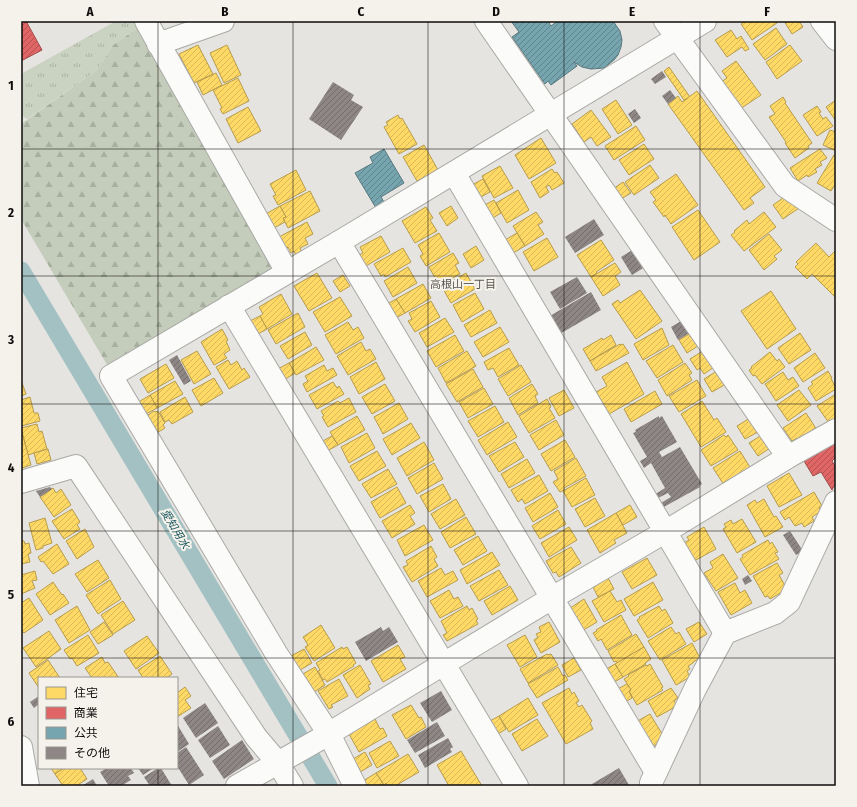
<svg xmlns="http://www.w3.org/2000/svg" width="857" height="807" font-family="'Fira Sans Condensed','Noto Sans JP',sans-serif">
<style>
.forest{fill:url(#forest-firs)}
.park{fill:url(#park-tufts)}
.homes{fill:url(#homes-hatch);stroke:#b79c4b}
.shops{fill:url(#shops-hatch);stroke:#a14b4b}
.public{fill:url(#public-hatch);stroke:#57777e}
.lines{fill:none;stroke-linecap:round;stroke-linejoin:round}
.canal{stroke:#a3c1c3;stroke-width:19}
.building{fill:url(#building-hatch)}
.minor-casing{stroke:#a9a9a6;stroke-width:24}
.minor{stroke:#fbfbfa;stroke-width:22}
.grid{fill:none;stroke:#0e0d0b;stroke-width:1;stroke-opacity:0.55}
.labels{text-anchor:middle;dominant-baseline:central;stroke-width:4;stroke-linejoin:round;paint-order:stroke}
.neighbourhood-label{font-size:11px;fill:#57554f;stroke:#f5f2eb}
.water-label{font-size:11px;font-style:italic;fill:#1b585e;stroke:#f5f2eb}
.neatline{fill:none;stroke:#0e0d0b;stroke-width:1.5}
.grid-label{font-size:13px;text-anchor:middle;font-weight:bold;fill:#0e0d0b}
</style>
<defs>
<pattern id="forest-firs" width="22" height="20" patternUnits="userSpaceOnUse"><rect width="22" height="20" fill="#c4cdbb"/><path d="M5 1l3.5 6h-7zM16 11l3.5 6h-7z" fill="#a7af9f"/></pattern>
<pattern id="park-tufts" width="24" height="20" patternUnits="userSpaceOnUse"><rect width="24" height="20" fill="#cad2c1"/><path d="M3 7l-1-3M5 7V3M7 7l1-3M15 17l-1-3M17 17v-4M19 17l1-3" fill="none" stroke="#acb3a4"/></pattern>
<pattern id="homes-hatch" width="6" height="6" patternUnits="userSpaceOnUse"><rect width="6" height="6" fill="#ffd966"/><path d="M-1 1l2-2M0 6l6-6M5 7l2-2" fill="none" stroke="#d9b957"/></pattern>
<pattern id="shops-hatch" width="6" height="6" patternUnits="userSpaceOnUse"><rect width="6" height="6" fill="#e06666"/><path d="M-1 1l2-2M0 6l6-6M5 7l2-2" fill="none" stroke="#b45252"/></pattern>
<pattern id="public-hatch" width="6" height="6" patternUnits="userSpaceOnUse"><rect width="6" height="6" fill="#76a5af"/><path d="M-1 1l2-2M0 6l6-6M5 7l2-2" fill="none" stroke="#5f858d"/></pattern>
<pattern id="building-hatch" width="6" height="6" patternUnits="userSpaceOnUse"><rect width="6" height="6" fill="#8d8684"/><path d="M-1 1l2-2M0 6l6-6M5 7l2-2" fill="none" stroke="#726c6a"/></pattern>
</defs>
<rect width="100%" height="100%" fill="#e5e4e0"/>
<path class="forest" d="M140,26L274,269L109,368L21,219V124L97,70L113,45Z"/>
<path class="park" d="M116,21H137L140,26L113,45L97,70L27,119L21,115V74Z"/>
<g class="homes">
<path d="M746,21H776L777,23L752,40L741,24Z"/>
<path d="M784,21H799L803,27L792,34Z"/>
<path d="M776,28L787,44L765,60L753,44Z"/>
<path d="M731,30L737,39L741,36L749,49L745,51L742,47L727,57L715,40Z"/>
<path d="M198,45L213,74L194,83L179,54Z"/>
<path d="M227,45L241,75L224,83L210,53Z"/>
<path d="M790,45L802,61L777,79L766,62Z"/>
<path d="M736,61L761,95L740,109L721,82L727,78L722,71Z"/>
<path d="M669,67L690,97L684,100L664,71Z"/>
<path d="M216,73L222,85L203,95L197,82Z"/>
<path d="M238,78L249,101L223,114L220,109L222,108L213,90Z"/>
<path d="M697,91L765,187L750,198L754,203L744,210L668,104L678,96L682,102Z"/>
<path d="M783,97L786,102L785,103L812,143L808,146L809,148L795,158L785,143L786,142L769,117L775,114L770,106Z"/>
<path d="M616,100L632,125L618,134L602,109Z"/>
<path d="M836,100V121L826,107Z"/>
<path d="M817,106L821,112L819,113L823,119L826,117L833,126L817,136L803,115Z"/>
<path d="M248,107L261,131L238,143L226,119Z"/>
<path d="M591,110L611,137L597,146L591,137L584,142L572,124Z"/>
<path d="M398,115L400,119L402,118L417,144L399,154L384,127L388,125L386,122Z"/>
<path d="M636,126L645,140L614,160L605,146Z"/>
<path d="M830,130L836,132V151L823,145Z"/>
<path d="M541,138L556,163L529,179L515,155Z"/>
<path d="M644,144L654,159L629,175L619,160Z"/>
<path d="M424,145L438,170L417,181L403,157Z"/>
<path d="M820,149L827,158L820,162L822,165L815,169L817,172L808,177L807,175L798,181L790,168Z"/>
<path d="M834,155L836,156V183L831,191L817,183Z"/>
<path d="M650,165L659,178L634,195L625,182Z"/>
<path d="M500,166L513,188L494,198L482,176Z"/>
<path d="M552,169L555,173L557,172L564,183L552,190L549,185L546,187L549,192L540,198L531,182Z"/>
<path d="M296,170L306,190L278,205L273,196L276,195L270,184Z"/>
<path d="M676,174L698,205L671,224L665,215L664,217L653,202L656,200L650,192Z"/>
<path d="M483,179L490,192L479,198L472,185Z"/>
<path d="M623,182L631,193L621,199L613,189Z"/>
<path d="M518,190L529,210L507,223L496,203Z"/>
<path d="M310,191L320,211L288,228L283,218L286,217L280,206Z"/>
<path d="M783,198L799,208L783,219L773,205Z"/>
<path d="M494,200L501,213L491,219L483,206Z"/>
<path d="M280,206L286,217L283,218L285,222L272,229L264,215Z"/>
<path d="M451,206L458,218L447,226L439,213Z"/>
<path d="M426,207L433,218L430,220L437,231L415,243L402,221Z"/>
<path d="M698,210L720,242L694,260L672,227Z"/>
<path d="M536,212L543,222L538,225L544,234L525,246L513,226Z"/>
<path d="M764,212L776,227L744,251L731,235L735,232L734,231L747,220L749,224Z"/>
<path d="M307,222L313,234L305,238L308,244L300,248L302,252L296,255L294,251L291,253L288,247L285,249L279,237Z"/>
<path d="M439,233L450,252L426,266L420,256L423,254L418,245Z"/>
<path d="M517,233L525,246L513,253L505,240Z"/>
<path d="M769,234L782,250L774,256L777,259L764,270L749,250Z"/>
<path d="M381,236L390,252L364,267L357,256L363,253L360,247Z"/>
<path d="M547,238L558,257L534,271L523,252Z"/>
<path d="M601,240L614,260L596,272L597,273L591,277L577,255Z"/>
<path d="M816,243L829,257L835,251L836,252V296L835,297L812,274L807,279L795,267L798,264L796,262Z"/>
<path d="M476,246L484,260L471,268L463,254Z"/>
<path d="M403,248L411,262L385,277L384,274L381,276L374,264Z"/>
<path d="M453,253L459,263L455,265L460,274L439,285L429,267Z"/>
<path d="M615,263L621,272L615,276L620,285L603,296L591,277Z"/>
<path d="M408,267L417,283L393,297L384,281Z"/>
<path d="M317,273L332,298L309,311L294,286Z"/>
<path d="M466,273L475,289L451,303L442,287Z"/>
<path d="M343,275L350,286L340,292L333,281Z"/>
<path d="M423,284L431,298L405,313L396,299Z"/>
<path d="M640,290L662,321L636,339L612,304L618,300L620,303Z"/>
<path d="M771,291L796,329L767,349L741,311Z"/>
<path d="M475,293L484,309L462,322L453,305Z"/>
<path d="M281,294L292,314L267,329L260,316L263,314L259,307Z"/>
<path d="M340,297L352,316L325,332L313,312Z"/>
<path d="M396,299L405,313L394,319L386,305Z"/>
<path d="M431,301L440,317L415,332L408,321L412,319L409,313Z"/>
<path d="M490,310L497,323L471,337L464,325Z"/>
<path d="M298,313L305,327L276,344L268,330Z"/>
<path d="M260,316L267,329L256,335L248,322Z"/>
<path d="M445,318L454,332L427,347L419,333Z"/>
<path d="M348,322L353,330L358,327L364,338L336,354L325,335Z"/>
<path d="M500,327L509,342L483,357L474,342Z"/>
<path d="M662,328L669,345L643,360L634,344Z"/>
<path d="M222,329L228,340L226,341L230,350L224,354L227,358L214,365L201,342Z"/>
<path d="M305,332L312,345L288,359L280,346Z"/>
<path d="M691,333L698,346L687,353L679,340Z"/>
<path d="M800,333L811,350L789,364L778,348Z"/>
<path d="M455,335L464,351L436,367L427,351Z"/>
<path d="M611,335L616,345L590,361L583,349L602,338L603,340Z"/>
<path d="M361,342L366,351L370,349L376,359L348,375L337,356Z"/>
<path d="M620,344V345L623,344L629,353L596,371L590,361Z"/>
<path d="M673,345L683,362L657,378L646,361Z"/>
<path d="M316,347L324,360L296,375L289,363Z"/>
<path d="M509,348L519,365L498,377L493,368L488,370L484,362Z"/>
<path d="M197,351L211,374L194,384L181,360Z"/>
<path d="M467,351L476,366L446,383L438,368Z"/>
<path d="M703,351L714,367L704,374L700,368L697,370L690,359Z"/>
<path d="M770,352L777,361L779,359L785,367L762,384L755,375L753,376L749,370L752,368L751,367Z"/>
<path d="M815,353L825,368L803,382L794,368Z"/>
<path d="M228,360L231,365L237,361L242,370L244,368L250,377L229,389L216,367Z"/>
<path d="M376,362L385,379L359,394L350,377Z"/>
<path d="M627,362L644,394L609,414L596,392L607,386L602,377Z"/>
<path d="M289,363L295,373L284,380L278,369Z"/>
<path d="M685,363L692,373L689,375L692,380L667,396L658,380Z"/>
<path d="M166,364L174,378L148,393L140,379Z"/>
<path d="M324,365L327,371L333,368L337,375L307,392L303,384L308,381L305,376Z"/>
<path d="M521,365L531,382L508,396L498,379Z"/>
<path d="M473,369L483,387L457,402L446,384Z"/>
<path d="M717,371L726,384L712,392L704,379Z"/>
<path d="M828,371L832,378H831L836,389L816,401L808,388L813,384L811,382Z"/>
<path d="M783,372L788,380L793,377L799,386L776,401L765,384Z"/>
<path d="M214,378L223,393L201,406L192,390Z"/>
<path d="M21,380L26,394L21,396Z"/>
<path d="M697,380L706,396L679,412L669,396Z"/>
<path d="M175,381L183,394L157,408L150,395Z"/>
<path d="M333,382L337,388L339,386L344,394L317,409L309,395Z"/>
<path d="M385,384L395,401L372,414L362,397Z"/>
<path d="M532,384L538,394L535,396L538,403L518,415L509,398Z"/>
<path d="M484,388L493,404L468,418L459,402Z"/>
<path d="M564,390L574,408L559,416L549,398Z"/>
<path d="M799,390L811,405L788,421L777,405Z"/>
<path d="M655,391L662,404L631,422L624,409Z"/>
<path d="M836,394V419L829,423L817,406Z"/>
<path d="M150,395L157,408L144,415L137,403Z"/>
<path d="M30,397L34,413H38L40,421L21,426V400Z"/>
<path d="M185,397L193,412L172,424L169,420L165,422L160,412Z"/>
<path d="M349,398L356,412L328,427L322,417L324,416L321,411L338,401L340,403Z"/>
<path d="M547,399L551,407L549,408L555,418L529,433L519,416Z"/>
<path d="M702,401L714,420L717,418L726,432L701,447L681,414Z"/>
<path d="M399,403L408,419L383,434L374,417Z"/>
<path d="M495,406L504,422L478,437L468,421Z"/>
<path d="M154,411L155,412L158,411L165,423L163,425L165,428L155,434L145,417Z"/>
<path d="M806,413L817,430L799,441L797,438L792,441L783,428Z"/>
<path d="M357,416L365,430L338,445L330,432Z"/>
<path d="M750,418L758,432L745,439L737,426Z"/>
<path d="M556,420L564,435L539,450L530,435Z"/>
<path d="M508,422L517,437L487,455L478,440Z"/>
<path d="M411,423L420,438L392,455L383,439Z"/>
<path d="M37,424L39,432L42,431L47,449L28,455L21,428Z"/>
<path d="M21,429L31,465L22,468L21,464Z"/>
<path d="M367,433L375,448L349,463L341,447Z"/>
<path d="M724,435L726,437L728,435L738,450L711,466L701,450Z"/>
<path d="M762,435L770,448L758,456L749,443Z"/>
<path d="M332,436L338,445L327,451L321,442Z"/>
<path d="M565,440L575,457L551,471L541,454Z"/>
<path d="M424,442L434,460L407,476L397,458Z"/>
<path d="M515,442L524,457L499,472L489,456Z"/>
<path d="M48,449L51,460L37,464L34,453Z"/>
<path d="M377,451L386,466L359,481L350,466Z"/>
<path d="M740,451L751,469L724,485L713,468Z"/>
<path d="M576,458L586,476L564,488V490L560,492L553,482L558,479L554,471Z"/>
<path d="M527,459L535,473L509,488L501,474Z"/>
<path d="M434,463L443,479L417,494L408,478Z"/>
<path d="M388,469L397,484L371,498L362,484Z"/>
<path d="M789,473L802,495L779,507L767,486Z"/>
<path d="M539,475L548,491L525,504L522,499L518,502L511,490Z"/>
<path d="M586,478L595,495L572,507L563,491Z"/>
<path d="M443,484L451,499L429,512L420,496Z"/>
<path d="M397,487L406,503L380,518L371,502Z"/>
<path d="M53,488L56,493L61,489L71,505L54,517L40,497Z"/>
<path d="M814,492L822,506L819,508L821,511L812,517L814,521L804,527L802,523L795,526L789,517L785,520L780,512Z"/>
<path d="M550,493L558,507L533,522L525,508Z"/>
<path d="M595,498L605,516L585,527L575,509Z"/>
<path d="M456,499L465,515L440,529L431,514Z"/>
<path d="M764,499L774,517L776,516L783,527L765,537L747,505L755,500L757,503Z"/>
<path d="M410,505L415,513L410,516L415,524L392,538L382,521Z"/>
<path d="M630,505L637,517L623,525L616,513Z"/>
<path d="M72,509L80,522L77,525L80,529L64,539L52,521Z"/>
<path d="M558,510L566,524L540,539L532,526Z"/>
<path d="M616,513L627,533L614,540L616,543L600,553L587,530Z"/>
<path d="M466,517L476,534L450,548L441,532Z"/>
<path d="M45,518L52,543L43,546V548L36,550L29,523Z"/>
<path d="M742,519L756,542L737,553L723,529L726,527L724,524L731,520L733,524Z"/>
<path d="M424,525L433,540L405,556L397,540Z"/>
<path d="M569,527L577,540L549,557L541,543Z"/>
<path d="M704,527L716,549L694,561L684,543L689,540L687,537Z"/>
<path d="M85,529L94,547L77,559L66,541Z"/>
<path d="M478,536L487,551L463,565L454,550Z"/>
<path d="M768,540L770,544L772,542L778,552L775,553L779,559L750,575L740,559L743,557L742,555Z"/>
<path d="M21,541H24L25,544L29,543L31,553L28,554L30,562L21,564Z"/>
<path d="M57,544L69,564L53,574L43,561L41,562L38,557Z"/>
<path d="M431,546L437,557L434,559L438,566L412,582L403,567L408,565L406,561Z"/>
<path d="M571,547L581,563L559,577L556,572L553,573L546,561Z"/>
<path d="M492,552L500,565L467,584L460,570Z"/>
<path d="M723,554L738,578L716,591L704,573L713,568L710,562Z"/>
<path d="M647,558L657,575L632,589L622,572Z"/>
<path d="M98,560L109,578L87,592L75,574Z"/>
<path d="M777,563L783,573L779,575L787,589L770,599L768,596L765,597L753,576Z"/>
<path d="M441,568L445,575L453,571L458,580L427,597L418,581Z"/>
<path d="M499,570L508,585L479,601L470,586Z"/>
<path d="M35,571L37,580L32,581L35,588L21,594V575Z"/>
<path d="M608,578L614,589L598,597L593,587Z"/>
<path d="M110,580L121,599L98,614L86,595Z"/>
<path d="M53,582L62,595L63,594L69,603L50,615L36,594Z"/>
<path d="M653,582L663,600L634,616L624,599Z"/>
<path d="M735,583L740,593L745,590L752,603L731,615L718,592Z"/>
<path d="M510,586L518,600L492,615L484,601Z"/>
<path d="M449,590L454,599L458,597L463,606L440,618L430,601Z"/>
<path d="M610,591L617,602L621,600L626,610L604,622L592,601Z"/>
<path d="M29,598L43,620L24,633L21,630V603Z"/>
<path d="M584,599L597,622L580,632L567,610Z"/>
<path d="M123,601L135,620L113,634L101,615Z"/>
<path d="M77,606L90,630L69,643L55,620Z"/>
<path d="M467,606L469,610L472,608L478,619L476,620L478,624L447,641L443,635L447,633L441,621Z"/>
<path d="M659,606L662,611L665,609L673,623L648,638L637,620L640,618L639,617Z"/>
<path d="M621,615L632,635L607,650L601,639L598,641L593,633L597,631L596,630Z"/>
<path d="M104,622L113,635L98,644L90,632Z"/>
<path d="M549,622L560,642L541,653L534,640L538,637L536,634L541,632L539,627Z"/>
<path d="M699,622L707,634L694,642L686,629Z"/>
<path d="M321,625L335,648L314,661L305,647L308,645L303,637Z"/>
<path d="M671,627L676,634L679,632L686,644L660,660L648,641Z"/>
<path d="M49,631L61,649L36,667L23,648Z"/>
<path d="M636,634L644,647L617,663L616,661L614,662L608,651Z"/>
<path d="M88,635L99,653L77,666L72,658L70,659L64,650Z"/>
<path d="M525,635L537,657L520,667L507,645Z"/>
<path d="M147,636L159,653L136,669L124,651Z"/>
<path d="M692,643L700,658L693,662V663L688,666L690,669L687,671L690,677L676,685L662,660Z"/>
<path d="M398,645L405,657L400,659L406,669L383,682L371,661Z"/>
<path d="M342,647L343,649L347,647L356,663L353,665L354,666L327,682L325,679L323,680L318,671L320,670L316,663Z"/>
<path d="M644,647L651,659L645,663L646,664L623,677L615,664Z"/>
<path d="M304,649L312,663L300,670L291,656Z"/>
<path d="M547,654L548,655L551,654L558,665L528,683L520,669Z"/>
<path d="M160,656L172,674L166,678H143L138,670Z"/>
<path d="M102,657L105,663L108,662L119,678H92L85,668Z"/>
<path d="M574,658L581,670L568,677L562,665Z"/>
<path d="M48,660L60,678H39V688L29,673Z"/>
<path d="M615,664L623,677L611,684L603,671Z"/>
<path d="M650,664L663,687L661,688L663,690L637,705L629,691L631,690L624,679L629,676L628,675L646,665L647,666Z"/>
<path d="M360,665L371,684L368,685L370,689L357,698L343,675Z"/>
<path d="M315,667L325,685L314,692L303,674Z"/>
<path d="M558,667L563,676L565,675L568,680L537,698L528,684Z"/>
<path d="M339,679L348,696L331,705L333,707L329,709L318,691Z"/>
<path d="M627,684L631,690L629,691L632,698L622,704L614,691Z"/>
<path d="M185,687L191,696L185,700L191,708L177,717V693Z"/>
<path d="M569,688L572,694L574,692L579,701L576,703L579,707L582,705L592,721L590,723L593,729L566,744L542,703Z"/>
<path d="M671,688L678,698L674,701L677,706L657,717L648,701Z"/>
<path d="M528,698L538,715L509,732L499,716Z"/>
<path d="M411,705L419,718L421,717L426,727L406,739L392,715Z"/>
<path d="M650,714L664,737L661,742L649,748L634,723Z"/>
<path d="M499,716L506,729L498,734L490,721Z"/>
<path d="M375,719L380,729L383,728L387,736L359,752L349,734Z"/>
<path d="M537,719L548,736L522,751L512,734Z"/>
<path d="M390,741L399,756L377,768L369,753Z"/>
<path d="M461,751L482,786H449L437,765Z"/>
<path d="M365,752L372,765L360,772L353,759Z"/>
<path d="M408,754L419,772L395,786H388L386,783L384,785L376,773Z"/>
<path d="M51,768H64L55,774Z"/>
<path d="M64,768H80L87,779L76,786H63L55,774Z"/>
<path d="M376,773L384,785L366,786L363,781Z"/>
</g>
<g class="shops">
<path d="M21,21H26L42,50L21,61Z"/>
<path d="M836,442V457L832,461L836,468V482L832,490L821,472L813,476L804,461Z"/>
</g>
<g class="public">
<path d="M511,21H548L551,26L558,21H613L620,31L622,40L621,47L618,55L614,60L604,68L591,69L582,67L574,62L577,66L551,85L548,81L545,84L512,37L519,32Z"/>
<path d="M384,149L404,183L381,197L384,202L376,208L355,173L373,163L370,157Z"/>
</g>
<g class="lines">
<path class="canal" d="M21,271L328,786"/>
</g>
<g class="building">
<path d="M662,71L666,77L655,84L651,79Z"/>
<path d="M333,82L354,95L351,100L363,107L341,140L309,119Z"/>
<path d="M670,90L676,98L668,104L662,96Z"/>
<path d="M635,109L641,118L634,123L628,114Z"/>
<path d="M594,219L604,235L575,253L565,237Z"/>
<path d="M634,249L645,267L632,275L621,257Z"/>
<path d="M577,277L587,293L560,309L550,292Z"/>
<path d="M591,292L601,310L558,335L548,317Z"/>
<path d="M683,320L691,332L678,340L671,327Z"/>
<path d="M177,355L191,381L184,385L169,360Z"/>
<path d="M659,416V418L662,416L677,442L659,452L662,457L680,447L702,484L699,486L700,487L662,508L659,504L671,497L668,493L656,499L654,495L665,488L651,463L644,468L640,461L647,457L633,433L636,432L635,430Z"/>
<path d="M50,487L52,489L40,497L36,491Z"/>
<path d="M790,531L803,551L796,555L783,535Z"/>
<path d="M748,575L752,581L745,585L742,579Z"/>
<path d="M381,627L383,631L389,627L398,642L366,661L355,642Z"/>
<path d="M441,691L452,710L432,722L420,703Z"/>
<path d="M39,696V704L34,708L30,702Z"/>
<path d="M205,703L218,723L196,738L183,718Z"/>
<path d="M437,722L445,736L415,753L407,740Z"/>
<path d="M177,724L189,744L177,752Z"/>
<path d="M218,726L230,745L210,758L198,740Z"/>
<path d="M448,738L453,747L450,749L452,752L425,768L418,755Z"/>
<path d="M242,740L254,759L224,779L212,761Z"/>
<path d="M186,747L204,775L189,785L177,766V753Z"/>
<path d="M107,768H131L134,773L128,776L131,780L121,786H109L100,772Z"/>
<path d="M138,768H154L143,775Z"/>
<path d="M158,768H161L172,786H150L144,777Z"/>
<path d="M619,768L629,785L626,786H593L592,784Z"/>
<path d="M93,779L97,786H82Z"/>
</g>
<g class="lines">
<defs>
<g id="minor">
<path d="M146,21L287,272"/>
<path d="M486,21L788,457"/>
<path d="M665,21L785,186L836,220"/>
<path d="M822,21L836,39"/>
<path d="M158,44L223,21"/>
<path d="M454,173L725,633"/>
<path d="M339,242L656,772"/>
<path d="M229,306L517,786"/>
<path d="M21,482L76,466L256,737L278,763L292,786"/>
<path d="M21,747L28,786"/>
<path d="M651,783L695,689L725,633L775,613L789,602L836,502"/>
<path d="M237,786L320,739L552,598L665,532L788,457L836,430"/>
<path d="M355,786L329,734L276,653L111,376L339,242L705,21"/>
</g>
</defs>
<use href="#minor" class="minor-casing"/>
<use href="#minor" class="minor"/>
</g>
<path class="grid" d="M158,21V678M293,21V786M428,21V786M564,21V786M700,21V786M21,149H836M21,276H836M21,404H836M21,531H836M21,658H836M158,768V786"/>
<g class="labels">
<g class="neighbourhood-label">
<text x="463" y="284">高根山一丁目</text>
</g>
<g class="water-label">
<text transform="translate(175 529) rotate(59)">愛知用水</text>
</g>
</g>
<rect width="857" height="807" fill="none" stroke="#f5f2eb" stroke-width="44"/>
<rect x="38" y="677" width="140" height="92" fill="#f5f2eb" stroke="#999691"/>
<rect x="46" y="687" width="20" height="12" fill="#ffd966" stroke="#999691"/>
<text x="74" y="697" font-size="12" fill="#0e0d0b">住宅</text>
<rect x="46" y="707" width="20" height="12" fill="#e06666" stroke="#999691"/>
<text x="74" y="717" font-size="12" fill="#0e0d0b">商業</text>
<rect x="46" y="727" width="20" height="12" fill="#76a5af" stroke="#999691"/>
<text x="74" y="737" font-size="12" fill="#0e0d0b">公共</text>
<rect x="46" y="747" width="20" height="12" fill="#8d8684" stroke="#999691"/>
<text x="74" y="757" font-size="12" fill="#0e0d0b">その他</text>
<rect x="22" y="22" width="813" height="763" class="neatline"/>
<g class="grid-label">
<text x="90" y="16">A</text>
<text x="225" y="16">B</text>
<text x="361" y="16">C</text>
<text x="496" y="16">D</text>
<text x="632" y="16">E</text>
<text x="767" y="16">F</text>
<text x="11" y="90">1</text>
<text x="11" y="217">2</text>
<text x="11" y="344">3</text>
<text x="11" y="472">4</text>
<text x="11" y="599">5</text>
<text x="11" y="726">6</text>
</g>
</svg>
